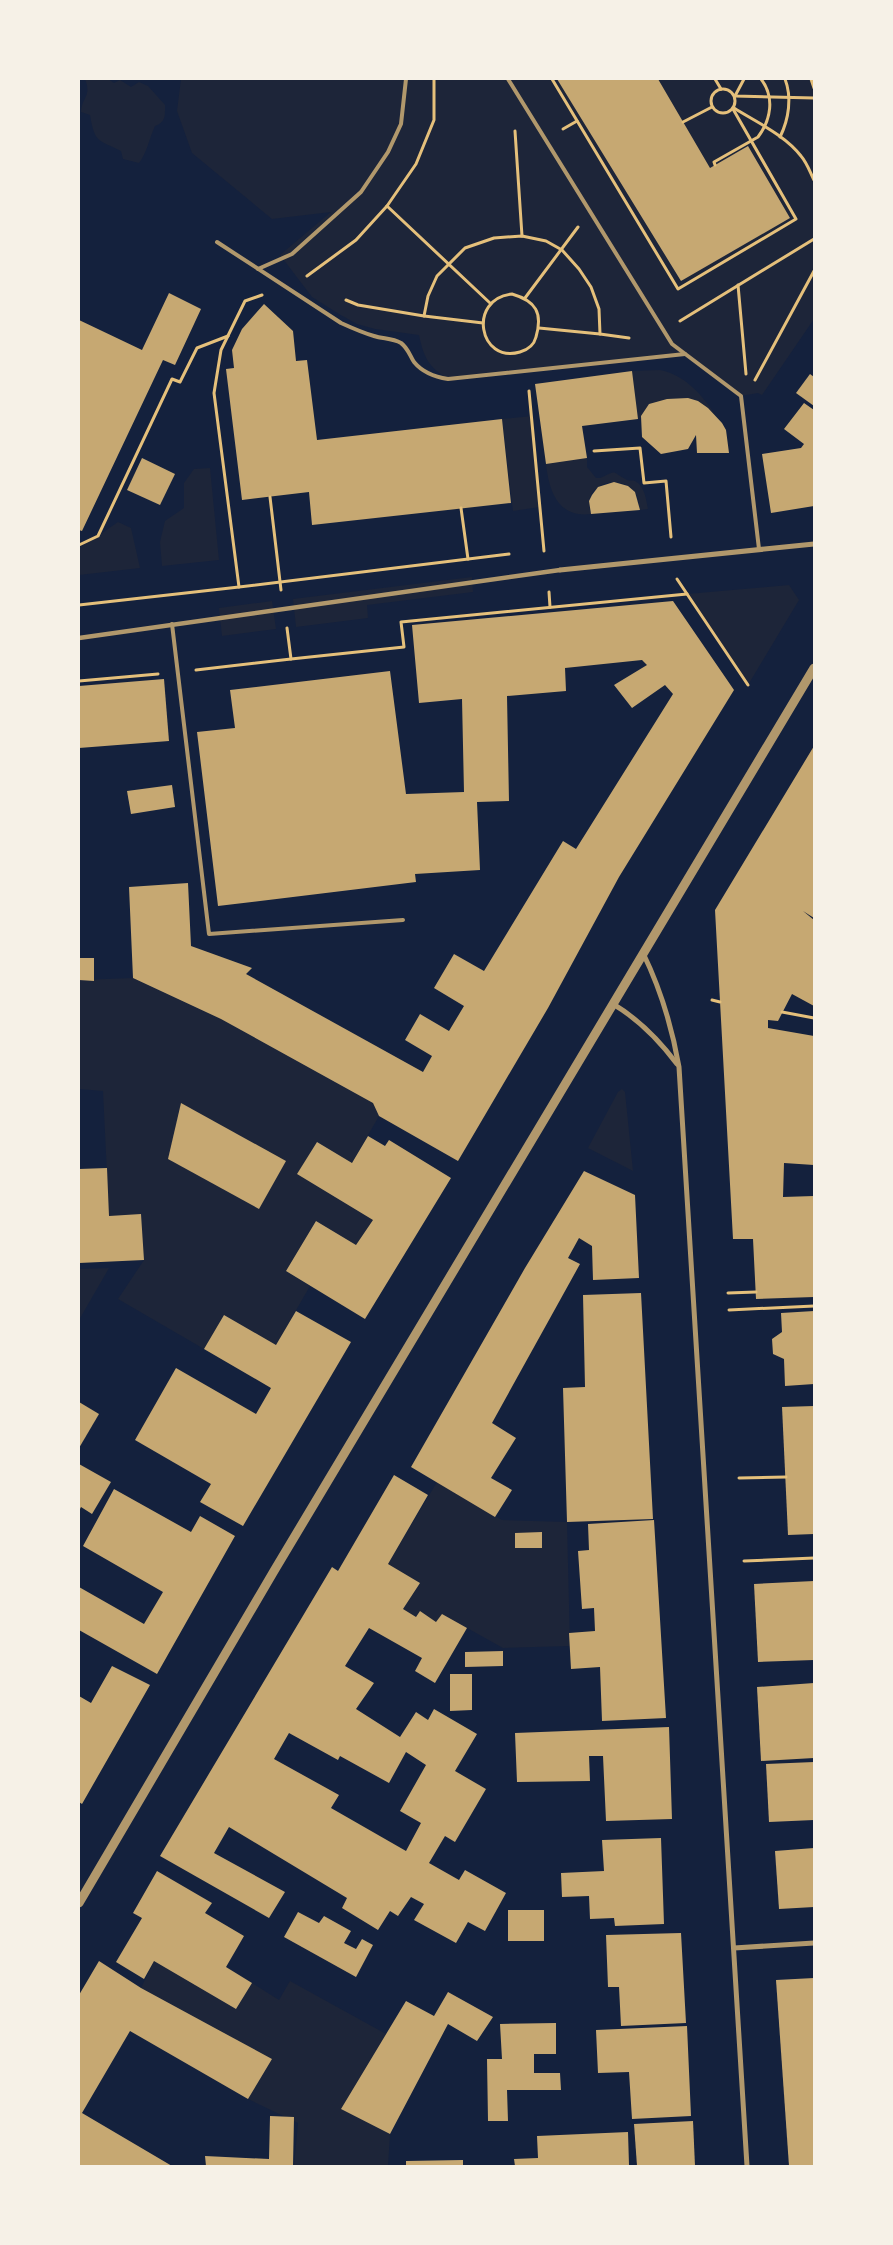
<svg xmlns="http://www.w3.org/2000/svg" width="893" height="2245" font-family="'Times New Roman',serif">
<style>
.green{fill:#1d2539}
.building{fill:#c6a872;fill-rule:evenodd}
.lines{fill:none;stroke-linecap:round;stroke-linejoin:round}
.path{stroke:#e5c07b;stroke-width:3}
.service{stroke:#b1986c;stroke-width:4}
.pedestrian{stroke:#b1986c;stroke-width:4.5}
.minor{stroke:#b1986c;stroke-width:5}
.tertiary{stroke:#b1986c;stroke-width:9}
</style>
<rect width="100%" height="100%" fill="#14213d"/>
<g class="green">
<path d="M85,79H108L114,83L120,80L131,87L139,82L148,86L165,105C165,116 166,122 155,126C149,139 147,153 139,163L123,159L121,151C98,139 95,144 90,115L81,112C82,97 92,96 85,79Z"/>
<path d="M181,79H810L814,82V319L762,395L758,393L741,396L685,354L448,379C428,366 424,358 419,335L375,329L357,324L339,314L312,297L280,255L331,212L272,219L192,153L177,111Z"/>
<path d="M660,370C685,375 701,394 715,414L698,401L638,419L632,371Z"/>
<path d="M532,416L540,507L513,511L502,419Z"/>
<path d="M587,458V467L596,478H600C619,470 610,471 627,480C630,481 633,480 635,481C645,486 646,500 648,509L640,510C639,505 639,499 636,494C626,476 592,479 589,502C589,506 590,511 591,514C558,518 549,491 546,464Z"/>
<path d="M210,468L219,560L162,566L160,542L165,521L184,508V483L194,469Z"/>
<path d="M118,522L131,528L140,568L79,575V545L98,536Z"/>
<path d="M472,577L473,592L367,605L368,618L296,627L293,599Z"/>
<path d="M789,585L799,600L748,685L687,594Z"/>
<path d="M272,601L276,629L222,636L219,608Z"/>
<path d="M133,978L221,1019L373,1103L379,1116L352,1163L317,1142L297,1174L373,1220L356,1245L316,1221L286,1271L310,1286L276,1345L224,1315L204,1349L118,1299L144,1260L141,1215L109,1216L103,1091L79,1089V980Z"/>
<path d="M622,1089L625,1092L633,1171L588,1148L618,1092Z"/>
<path d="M109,1268L79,1320V1269Z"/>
<path d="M437,1482L502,1520L567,1522L570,1646L503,1648L442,1614L436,1622L420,1611L416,1617L403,1609L420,1583L388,1564Z"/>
<path d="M154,1961L236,2009L252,1983L279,2000L290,1981L386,2034L341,2109L390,2134L388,2166H294L298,2123L248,2099L272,2059L141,1988Z"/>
</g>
<g class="building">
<path d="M557,79H658L710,168L748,146L790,218L681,281Z"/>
<path d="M169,293L201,309L175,365L163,360L82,531L79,530V320L142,350Z"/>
<path d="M264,304L293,331L296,361L307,360L317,440L502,419L511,503L312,525L309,492L242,500L226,369L234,368L232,350L242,329Z"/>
<path d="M632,371L638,419L582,426L587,458L546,464L535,384Z"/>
<path d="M810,374L814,377V406L796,393Z"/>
<path d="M688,398L698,401L708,408L722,423L726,430L729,453H697L696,435L688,449L661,454L642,437L641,416L649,404L667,399Z"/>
<path d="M804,403L814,410V506L771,513L762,454L801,448L804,444L784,429Z"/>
<path d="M142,458L175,474L160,505L127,490Z"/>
<path d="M614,482L628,486L635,492L640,510L591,514L589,501L592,495L598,487Z"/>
<path d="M673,601L734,690L619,877L548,1008L458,1161L379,1116L373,1103L221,1019L133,978L129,887L188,883L191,946L252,968L246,974L423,1072L432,1056L405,1040L420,1014L449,1031L464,1006L434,988L454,954L484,971L563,841L576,849L673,694L665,685L632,708L614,685L647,665L642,660L565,668L566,691L507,696L509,801L477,802L480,870L415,874L416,882L218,906L197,732L235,728L230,690L390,671L406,794L464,792L462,699L419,703L412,625Z"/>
<path d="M164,679L169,741L79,748V686Z"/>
<path d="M814,746V918L803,911L814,920V1006L792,994L778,1021L768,1020V1028L814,1036V1165L784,1163L783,1197L814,1196V1297L756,1299L753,1239H733L715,910Z"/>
<path d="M172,785L175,807L131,814L127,791Z"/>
<path d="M79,958H94V981L79,980Z"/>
<path d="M181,1103L286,1161L259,1209L168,1159Z"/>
<path d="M368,1136L385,1146L389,1140L451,1178L365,1319L286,1271L316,1221L356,1245L373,1220L297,1174L317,1142L352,1163Z"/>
<path d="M107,1168L109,1216L141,1214L144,1260L79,1263V1169Z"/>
<path d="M584,1171L635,1195L639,1278L593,1280L592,1246L579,1238L568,1258L580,1264L492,1423L516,1438L491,1478L512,1490L495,1517L411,1467L525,1268Z"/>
<path d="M641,1293L653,1519L567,1522L563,1388L585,1387L583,1295Z"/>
<path d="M296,1311L351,1342L243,1526L200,1502L211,1484L135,1440L176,1368L256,1414L271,1388L204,1349L224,1315L276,1345Z"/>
<path d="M814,1311V1384L785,1386L784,1359L773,1354L772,1339L782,1332L781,1313Z"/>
<path d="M79,1402L99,1414L79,1448Z"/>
<path d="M814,1406V1534L788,1535L782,1407Z"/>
<path d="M79,1464L111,1482L92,1514L81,1507L79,1511Z"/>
<path d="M394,1475L428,1495L388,1564L420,1583L403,1609L416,1617L420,1611L436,1622L442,1614L467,1628L435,1683L415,1671L422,1658L369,1628L345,1666L374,1683L356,1709L400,1737L416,1712L428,1720L434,1709L477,1734L455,1771L486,1789L455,1842L445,1836L429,1863L459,1880L465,1870L506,1893L485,1931L468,1922L456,1943L414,1920L424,1904L411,1897L398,1916L390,1911L378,1930L342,1908L347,1898L229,1827L214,1853L285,1892L269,1918L160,1856L332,1567L338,1571ZM289,1733L338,1760L340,1756L389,1783L406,1752L426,1765L400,1811L421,1823L406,1851L331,1808L339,1795L274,1759Z"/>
<path d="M114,1489L191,1532L200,1516L235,1536L157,1674L79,1630V1587L144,1624L163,1592L83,1546Z"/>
<path d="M654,1520L666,1718L602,1721L600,1667L571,1669L569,1633L595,1631L594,1608L582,1609L578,1551L589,1550L588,1524Z"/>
<path d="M542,1532V1548H515V1533Z"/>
<path d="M814,1581V1660L758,1662L754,1584Z"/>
<path d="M503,1651V1666L465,1667V1652Z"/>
<path d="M112,1666L150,1685L82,1804L79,1802V1696L91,1703Z"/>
<path d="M450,1674H472V1710L450,1711Z"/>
<path d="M814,1683V1758L761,1761L757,1687Z"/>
<path d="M669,1727L672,1819L606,1821L603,1756H589L590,1781L517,1782L515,1733Z"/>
<path d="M814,1762V1820L769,1822L766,1764Z"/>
<path d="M661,1838L664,1924L615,1926L614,1918L590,1919L589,1896L562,1897L561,1873L604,1871L602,1840Z"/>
<path d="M814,1848V1907L779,1909L775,1851Z"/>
<path d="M157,1871L212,1903L205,1913L244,1936L226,1967L252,1983L236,2009L154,1961L144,1979L116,1962L142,1918L133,1913Z"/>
<rect x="508" y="1910" width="36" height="31"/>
<path d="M298,1912L319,1923L324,1916L351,1931L344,1943L356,1949L362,1939L373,1945L356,1977L284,1937Z"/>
<path d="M681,1933L686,2023L621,2026L619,1987H608L606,1935Z"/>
<path d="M99,1961L141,1988L272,2059L248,2099L130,2031L82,2113L172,2166H79V1995Z"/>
<path d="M814,1978V2166H789L776,1980Z"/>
<path d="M448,1992L493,2017L477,2041L448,2024L390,2134L341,2109L406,2001L434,2016Z"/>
<path d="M556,2023V2054H534V2073H560L561,2090H507L508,2121H488L487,2059H502L500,2024Z"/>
<path d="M687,2026L691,2116L632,2119L629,2072L598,2073L596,2030Z"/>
<path d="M270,2116L294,2117L293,2166H206L205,2156L269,2159Z"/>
<path d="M693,2121L695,2166H637L634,2124Z"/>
<path d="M628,2132L629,2165L515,2166L514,2159L538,2158L537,2136Z"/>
<path d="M463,2160V2166H406V2161Z"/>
</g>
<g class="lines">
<g class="path">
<path d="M552,79L678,289L796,219L733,109"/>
<path d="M715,79L721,89"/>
<path d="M744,79L735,96L814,98"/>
<path d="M811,79L814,88"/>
<circle cx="723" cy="101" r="12"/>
<path d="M734,108C756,122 785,135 801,156C807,163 810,172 814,180"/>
<path d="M683,122L712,107"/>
<path d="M563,129L577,121"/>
<path d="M515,131L522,236"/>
<path d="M780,137C789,119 792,97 785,79"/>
<path d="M715,165L714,162L758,137C771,120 775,97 761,79"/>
<path d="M387,206L490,303"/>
<path d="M307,276L356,240L387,206L416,164L434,120V79"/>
<path d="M738,285L746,374"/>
<path d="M512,294C536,301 543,313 536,337C534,345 527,350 520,352C479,364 467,299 512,294Z"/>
<path d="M525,298L578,227"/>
<path d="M346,300L358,305L424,316L428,296L437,276L465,248L494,238L522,236L546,241L562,250L579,269L591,287L599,309L600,334L629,338"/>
<path d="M424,316L483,323"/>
<path d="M680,321L814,239"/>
<path d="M539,328L600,334"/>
<path d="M755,380L814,271"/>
<path d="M529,391L544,551"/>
<path d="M594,451L640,448L644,483L666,481L671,537"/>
<path d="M270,497L281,590"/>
<path d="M461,508L468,559"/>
<path d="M79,545L98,536L172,379L180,382L197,348L228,336"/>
<path d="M677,579L748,685"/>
<path d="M239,587L509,554"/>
<path d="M549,592L550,607"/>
<path d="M79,605L239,587L214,393L221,350L245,301L262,295"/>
<path d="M291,659L404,647L401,622L687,594"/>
<path d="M196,670L291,659L287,628"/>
<path d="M79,681L158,674"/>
<path d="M712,1000L720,1002"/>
<path d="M782,1012L814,1018"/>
<path d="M728,1293L756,1292"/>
<path d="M729,1310L814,1306"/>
<path d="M739,1478L786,1477"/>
<path d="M744,1561L814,1558"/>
</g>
<g class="service">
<path d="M508,79L672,344L741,396L759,549"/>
<path d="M217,242L341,323C352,328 363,333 374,336C383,339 392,338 401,343C408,348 410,356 414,362C423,373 435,377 448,379L685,354"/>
<path d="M258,269L292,254L361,192L388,152L401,124L406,79"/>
<path d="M172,624L209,934L403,920"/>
</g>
<path class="pedestrian" d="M79,638L560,570"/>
<g class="minor">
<path d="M560,570L814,544"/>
<path d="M643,953C661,990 672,1027 679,1067L747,2166"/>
<path d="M613,1004C640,1020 659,1040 677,1064"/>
<path d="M734,1948L814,1943"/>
</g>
<path class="tertiary" d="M79,1903L274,1571L814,668"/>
</g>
<rect width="893" height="2245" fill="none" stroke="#f6f1e7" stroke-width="160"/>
</svg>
